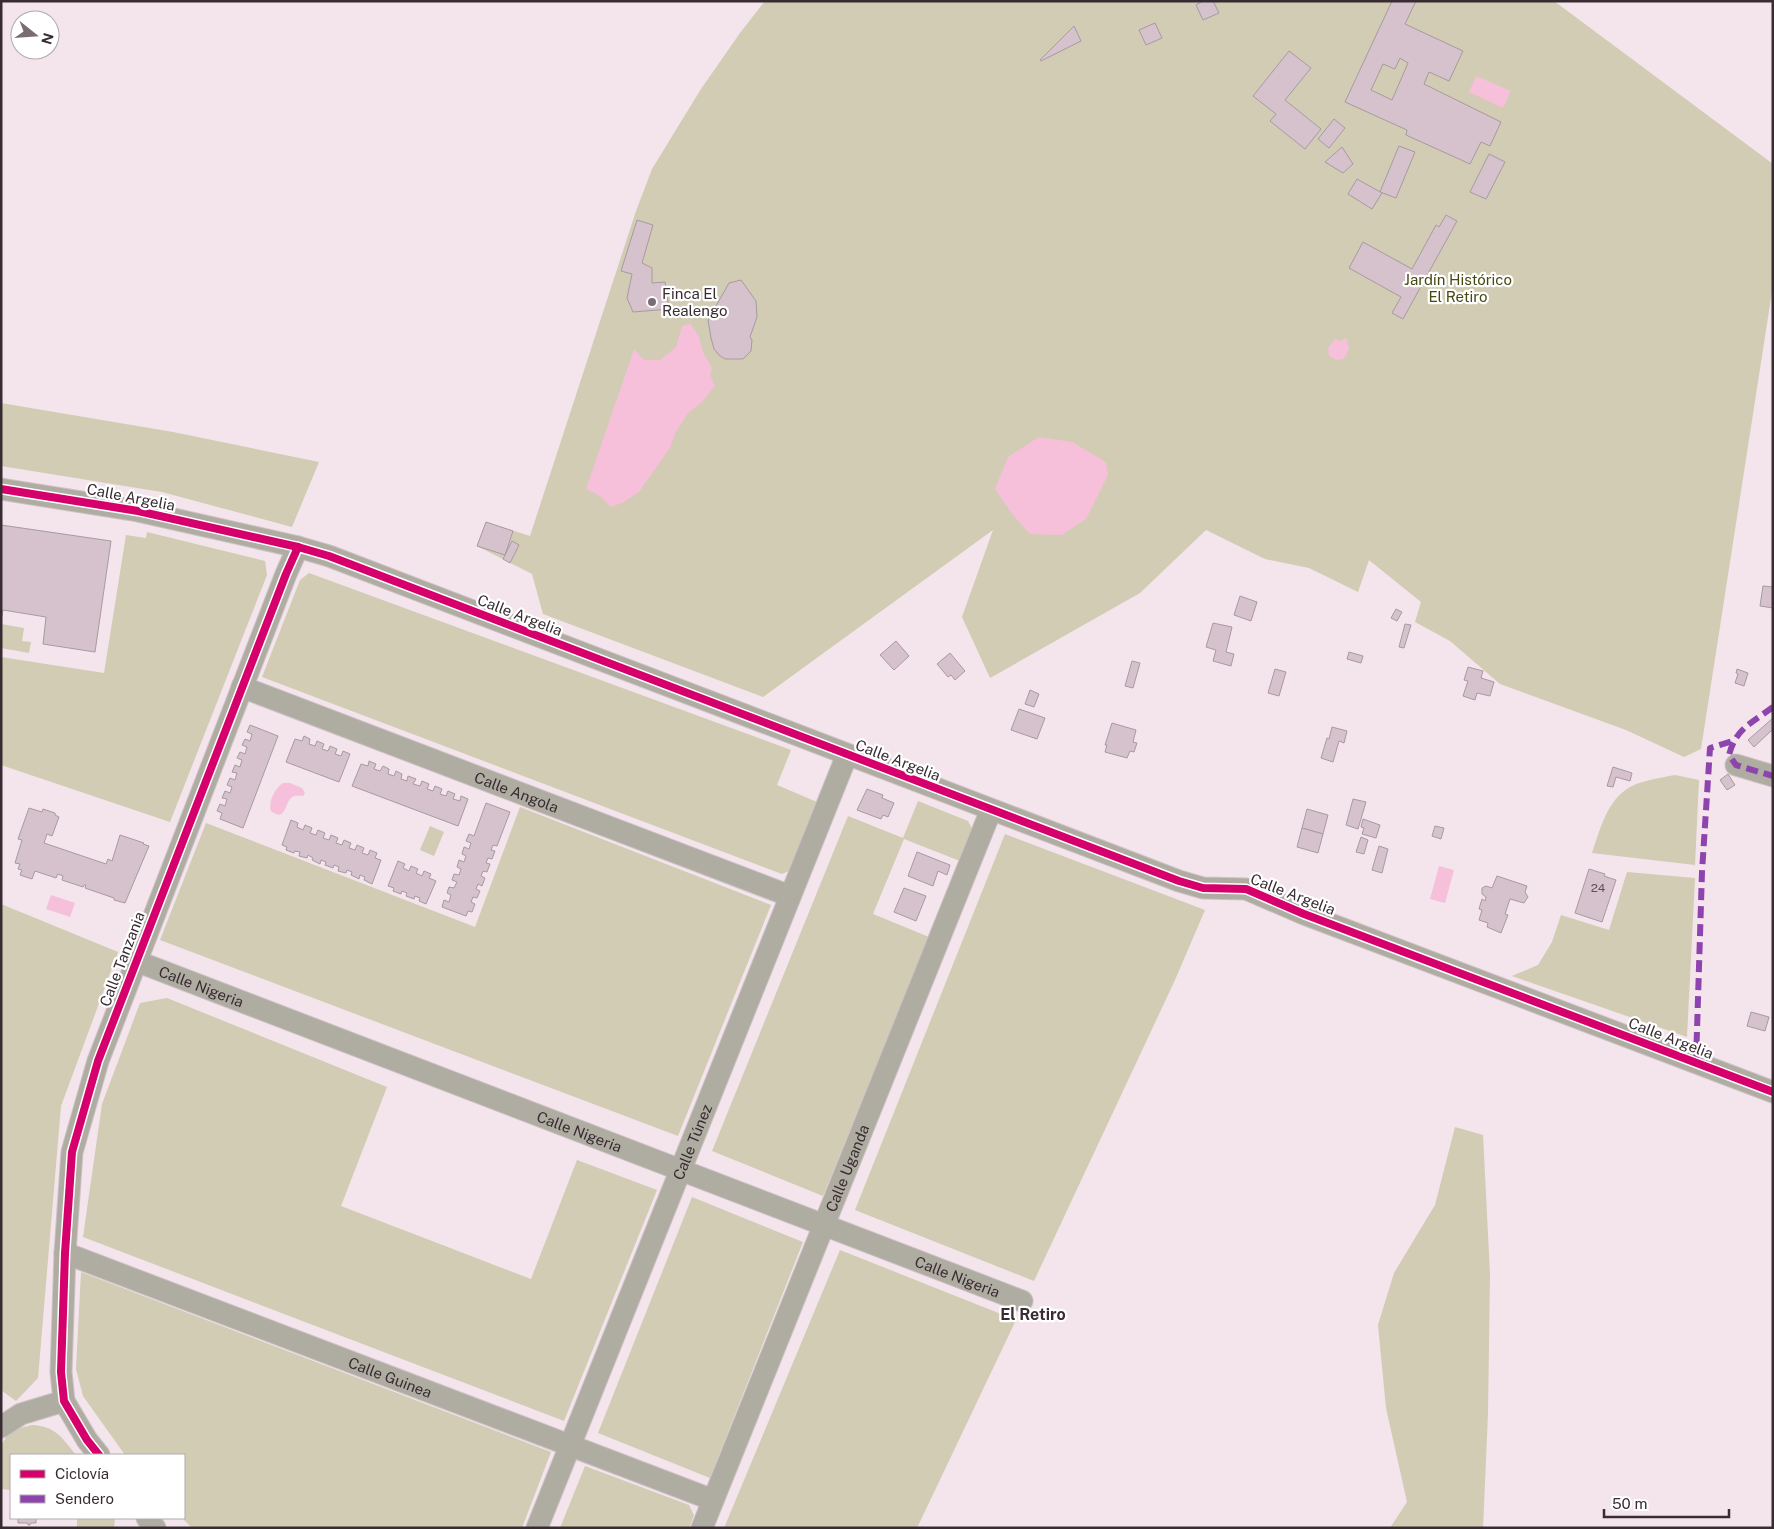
<svg xmlns="http://www.w3.org/2000/svg" width="1774" height="1529" font-family="'Public Sans',sans-serif">
<style>
.green{fill:#d1ccb3}
.water{fill:#f6c0da}
.building{fill:#d6c2cc;stroke:#a79aa1;fill-rule:evenodd}
.lines{fill:none;stroke-linecap:round;stroke-linejoin:round}
.minor-casing{stroke:#cdc1c7;stroke-width:23}
.minor{stroke:#afaca1;stroke-width:21}
.quiet{stroke:#8e44ad;stroke-width:6;stroke-dasharray:12 6;stroke-linecap:butt}
.cycleway-casing{stroke:#fff;stroke-width:11}
.cycleway{stroke:#d6006c;stroke-width:8}
.poi-dot{fill:#7a6c73;stroke:#fff;stroke-width:2}
.labels{text-anchor:middle;dominant-baseline:central;stroke-width:4.5;stroke-linejoin:round;paint-order:stroke}
.number-label{font-size:12px;fill:#605258}
.park-label{font-size:15px;fill:#464912;stroke:#fff}
.poi-label{font-size:15px;fill:#382c32;stroke:#fff;text-anchor:start}
.street-label{font-size:15px;fill:#382c32;stroke:#fff}
.neighbourhood-label{font-size:16px;font-weight:bold;fill:#382c32;stroke:#fff}
</style>
<rect width="100%" height="100%" fill="#f4e4ec"/>
<g class="green">
<path d="M765,1H1554L1773,164V285L1701,749L1684,757L1626,730L1500,684L1450,641L1415,622L1421,602L1369,560L1358,592L1309,568L1265,559L1206,530L1140,593L990,678L962,617L993,530L763,697L543,614L532,574L477,546L486,522L530,536L636,211L652,169L701,89L740,33Z"/>
<path d="M1,403L173,432L319,462L292,527L162,492L1,466Z"/>
<path d="M147,532L265,561L267,575L170,822L1,765V657L104,673L126,535L146,538Z"/>
<path d="M309,573L791,750L777,785L817,802L791,870L782,874L262,677L300,580Z"/>
<path d="M1,624L24,628L22,641L31,642L29,653L1,648Z"/>
<path d="M1675,775L1699,780L1695,865L1592,853C1600,830 1607,800 1630,787C1644,780 1660,778 1675,775Z"/>
<path d="M918,801L968,821L973,830L960,861L904,839L873,914L929,937L823,1196L712,1151L848,816L903,838Z"/>
<path d="M520,807L771,905L678,1136L160,940L206,823L475,927Z"/>
<path d="M430,826L444,832L434,856L420,850Z"/>
<path d="M1005,834L1205,910L1175,980L1034,1281L855,1210Z"/>
<path d="M1627,872L1695,878L1687,1037L1512,976L1538,965L1552,942L1561,915L1609,930Z"/>
<path d="M1,904L118,952L61,1106L38,1378L16,1401L1,1390Z"/>
<path d="M167,998L387,1087L341,1206L531,1279L577,1160L657,1190L564,1421L83,1237L102,1104L140,1003Z"/>
<path d="M1455,1127L1483,1135L1490,1274L1488,1413L1483,1528H1390L1407,1502L1386,1408L1378,1325L1394,1273L1435,1205Z"/>
<path d="M692,1197L803,1242L710,1478L598,1433Z"/>
<path d="M840,1250L1016,1320L917,1528H724Z"/>
<path d="M81,1272L551,1452L522,1528H192L182,1518H184V1455H125L83,1396L76,1369Z"/>
<path d="M32,1425C56,1426 62,1438 76,1455H11V1490L1,1489V1446C7,1432 19,1428 32,1425Z"/>
<path d="M585,1466L689,1505L694,1515L689,1528H560Z"/>
<path d="M77,1518H115L114,1528H77Z"/>
</g>
<g class="water">
<path d="M1476,76L1511,91L1503,108L1469,92Z"/>
<path d="M691,324L699,337L703,352L712,368L710,375L715,386L702,402L688,413L676,432L670,448L639,492L624,502L611,507L600,496L586,489L634,349L644,360H660L676,347L682,326Z"/>
<path d="M1345,338L1348,340L1347,343L1349,349L1344,359L1337,360L1329,356L1328,348L1335,339L1342,341Z"/>
<path d="M1039,437L1072,442L1106,462L1108,475L1086,519L1062,535L1030,534L1012,514L995,489L1008,457Z"/>
<path d="M283,783H290L302,788L305,793L303,796C299,796 294,795 291,798C284,805 286,822 271,811C268,802 275,788 283,783Z"/>
<path d="M1439,866L1454,870L1445,903L1430,899Z"/>
<path d="M51,895L75,903L70,917L46,909Z"/>
</g>
<g class="building">
<path d="M1203,1H1213L1219,13L1203,20L1196,5Z"/>
<path d="M1392,1H1416L1405,24L1463,51L1449,81L1429,72L1424,84L1501,122L1490,146L1481,142L1470,164L1406,135L1407,130L1345,102ZM1400,58L1408,63L1392,100L1371,90L1383,64L1395,69Z"/>
<path d="M1155,23L1162,38L1146,45L1139,30Z"/>
<path d="M1074,26L1081,41L1041,61L1040,60Z"/>
<path d="M1289,51L1311,68L1285,100L1321,129L1305,149L1270,121L1276,114L1253,96Z"/>
<path d="M1334,119L1345,128L1329,148L1318,139Z"/>
<path d="M1399,146L1415,152L1396,198L1380,192Z"/>
<path d="M1342,147L1353,164L1343,173L1325,162Z"/>
<path d="M1489,154L1505,162L1486,199L1470,192Z"/>
<path d="M1357,179L1382,193L1372,209L1348,194Z"/>
<path d="M1446,215L1457,221L1403,319L1392,313L1401,297L1349,268L1363,242L1412,269L1436,225L1439,227Z"/>
<path d="M637,220L653,225L642,263L652,268V283L665,282L669,309L633,312L627,298L632,274L621,271Z"/>
<path d="M741,280L756,301L757,317L750,337L752,340L751,351L743,359H725L719,355L714,349L711,338L708,320L729,283Z"/>
<path d="M486,522L513,531L505,555L477,546Z"/>
<path d="M1,525L111,541L95,652L43,644L46,617L3,610L1,621Z"/>
<path d="M512,541L519,545L510,563L503,559Z"/>
<path d="M1763,586L1773,587V608L1760,606Z"/>
<path d="M1240,596L1257,602L1251,621L1234,615Z"/>
<path d="M1396,609L1402,612L1397,621L1391,618Z"/>
<path d="M1213,623L1232,627L1226,652L1234,654L1231,666L1213,661L1216,650L1206,647Z"/>
<path d="M1405,624L1411,625L1404,648L1399,647Z"/>
<path d="M896,641L909,656L894,670L880,655Z"/>
<path d="M1349,652L1363,656L1361,663L1347,659Z"/>
<path d="M950,653L965,671L955,680L951,675L948,677L937,664Z"/>
<path d="M1132,661L1140,663L1133,688L1125,686Z"/>
<path d="M1468,667L1483,671L1481,678L1494,682L1490,696L1477,693L1475,700L1463,696L1468,681L1464,680Z"/>
<path d="M1275,669L1286,672L1279,696L1268,693Z"/>
<path d="M1737,669L1748,673L1744,686L1735,683L1738,674L1736,673Z"/>
<path d="M1030,690L1039,694L1034,707L1025,704Z"/>
<path d="M1019,709L1045,718L1037,739L1011,730Z"/>
<path d="M1773,718V729L1754,747L1748,740Z"/>
<path d="M1112,723L1136,730L1133,742L1137,743L1134,752L1130,751L1127,758L1105,752L1107,745H1105Z"/>
<path d="M250,725L278,736L243,828L220,819L222,813L217,811L220,804L225,806L227,799L222,798L225,791L230,793L232,787L227,785L230,778L235,780L237,773L232,772L235,765L240,767L242,760L237,758L240,752L245,754L247,747L242,745L245,739L250,741L252,734L247,732Z"/>
<path d="M1332,727L1347,731L1344,743L1339,741L1333,762L1321,758L1327,738L1329,739Z"/>
<path d="M304,736L310,739L309,744L315,746L317,741L324,744L322,749L328,751L330,746L337,749L335,754L341,756L343,751L350,754L339,782L286,762L295,739L302,741Z"/>
<path d="M369,761L376,764L374,769L380,771L383,766L389,769L388,774L394,776L396,771L402,774L401,779L407,781L408,776L416,779L413,784L420,786L422,781L429,784L427,789L433,791L435,786L442,789L440,794L446,796L448,791L455,794L453,799L460,801L461,796L468,799L458,826L352,786L361,764L368,766Z"/>
<path d="M1613,767L1632,773L1630,781L1616,777L1613,787L1607,786Z"/>
<path d="M1728,774L1735,785L1727,790L1720,780Z"/>
<path d="M867,789L883,795L882,798L894,803L888,817L883,815L881,819L857,810Z"/>
<path d="M1353,799L1366,802L1358,829L1346,825Z"/>
<path d="M486,803L510,812L497,846L493,845L491,850L495,851L492,859L488,858L486,863L490,864L487,872L483,871L481,876L485,878L482,886L478,884L476,889L480,891L477,898L473,897L471,902L475,904L472,912L468,911L466,916L442,907L444,900L449,902L451,895L447,893L449,887L454,888L457,882L452,880L454,874L459,875L461,869L457,867L459,860L464,862L466,856L462,854L464,847L469,849L471,843L466,841L469,834L474,836Z"/>
<path d="M29,808L42,812L43,809L55,813V815L59,817L52,836L47,834L44,843L106,864L108,859L112,861L120,835L144,843L143,844L149,846L125,903L114,900V898L85,888L86,885H84L83,887L62,880L63,876L58,874L56,878L35,871L32,879L20,875L22,870L18,869L20,864L15,863L22,840L18,839Z"/>
<path d="M1307,809L1328,815L1323,834L1302,828Z"/>
<path d="M1363,819L1380,825L1376,838L1362,834L1364,828L1361,827Z"/>
<path d="M291,820L298,823L297,827L303,830L305,825L312,828L310,833L316,835L318,830L325,833L323,838L329,840L331,835L338,838L336,843L342,845L344,840L351,843L349,848L355,850L357,845L364,848L362,853L368,855L370,850L377,853L375,858L381,860L372,884L364,880L365,877L360,875L359,879L351,875L352,872L347,870L346,873L338,871L339,867L334,865L333,868L325,865L326,862L321,860L320,864L312,860L313,858L308,855L307,858L299,856L300,852L295,851L294,853L286,850L287,847L282,845Z"/>
<path d="M1435,826L1444,828L1441,839L1432,836Z"/>
<path d="M1302,828L1323,834L1318,853L1297,847Z"/>
<path d="M1361,837L1368,840L1364,854L1356,852Z"/>
<path d="M1379,846L1388,849L1382,873L1372,870Z"/>
<path d="M917,852L950,865L947,875L938,871L933,886L908,876Z"/>
<path d="M398,861L405,864L403,868L409,871L411,866L418,869L416,873L422,876L424,871L431,874L429,878L436,881L426,904L419,901L420,898L415,896L414,899L406,896L407,893L402,891L401,894L393,891L394,888L388,886Z"/>
<path d="M1589,869L1605,874L1604,876L1616,880L1602,922L1575,913Z"/>
<path d="M1497,876L1527,886L1525,892L1528,897L1524,903L1510,899L1505,914L1508,915L1501,933L1487,927L1488,923L1479,920L1482,910L1479,909L1482,899L1485,901L1486,897L1482,894V888L1486,886L1492,888Z"/>
<path d="M904,888L926,896L916,921L894,912Z"/>
<path d="M1751,1012L1769,1017L1765,1031L1747,1026Z"/>
<path d="M18,1518H36V1523H31L30,1525H28V1523H18Z"/>
</g>
<g class="lines">
<defs>
<g id="minor">
<path d="M1,489L138,511L298,547L329,556L1179,881L1203,888L1246,889L1304,914L1773,1092"/>
<path id="s1" d="M242,687L790,896"/>
<path d="M1736,765L1773,776"/>
<path id="s2" d="M136,961L1022,1301"/>
<path id="s3" d="M65,1253L713,1500"/>
<path d="M1,1427L21,1414L64,1401"/>
<path d="M99,1455L87,1440L64,1401L61,1372L65,1253L72,1152L98,1061L286,574L298,547"/>
<path d="M147,1518L155,1528"/>
<path id="s4" d="M537,1528L847,755"/>
<path id="s5" d="M702,1528L991,810"/>
</g>
</defs>
<use href="#minor" class="minor-casing"/>
<use href="#minor" class="minor"/>
<g class="quiet">
<path d="M1773,707C1752,723 1736,728 1729,755L1736,765L1773,776"/>
<path d="M1696,1062L1702,872L1710,748L1733,741"/>
</g>
<defs>
<g id="cycleway">
<path d="M1,489L138,511L298,547L329,556L1179,881L1203,888L1246,889L1304,914L1773,1092"/>
<path d="M99,1455L87,1440L64,1401L61,1372L65,1253L72,1152L98,1061L286,574L298,547"/>
</g>
</defs>
<use href="#cycleway" class="cycleway-casing"/>
<use href="#cycleway" class="cycleway"/>
</g>
<circle class="poi-dot" cx="652" cy="302" r="5"/>
<g class="labels">
<g class="number-label">
<text x="1598" y="888">24</text>
</g>
<g class="park-label">
<text x="1458" y="279">Jardín Histórico<tspan x="1458" dy="17">El Retiro</tspan></text>
</g>
<g class="poi-label">
<text x="662" y="293">Finca El<tspan x="662" dy="17">Realengo</tspan></text>
</g>
<g class="street-label">
<text transform="translate(131 497) rotate(11)">Calle Argelia</text>
<text transform="translate(520 615) rotate(21)">Calle Argelia</text>
<text transform="translate(898 760) rotate(21)">Calle Argelia</text>
<text stroke="none"><textPath href="#s1" startOffset="294">Calle Angola</textPath></text>
<text transform="translate(1293 894) rotate(21)">Calle Argelia</text>
<text transform="translate(122 959) rotate(-69)">Calle Tanzania</text>
<text stroke="none"><textPath href="#s2" startOffset="70">Calle Nigeria</textPath></text>
<text transform="translate(1671 1038) rotate(21)">Calle Argelia</text>
<text stroke="none"><textPath href="#s2" startOffset="475">Calle Nigeria</textPath></text>
<text stroke="none"><textPath href="#s4" startOffset="416">Calle Túnez</textPath></text>
<text stroke="none"><textPath href="#s5" startOffset="388">Calle Uganda</textPath></text>
<text stroke="none"><textPath href="#s2" startOffset="880">Calle Nigeria</textPath></text>
<text stroke="none"><textPath href="#s3" startOffset="348">Calle Guinea</textPath></text>
</g>
<g class="neighbourhood-label">
<text x="1033" y="1314">El Retiro</text>
</g>
</g>
<rect width="1774" height="1529" fill="none" stroke="#382c32" stroke-width="5"/>
<rect x="10" y="1454" width="175" height="65" fill="#ffffff" stroke="#afabad"/>
<rect x="20" y="1470" width="25" height="8" fill="#d6006c" stroke="#afabad"/>
<text x="55" y="1479" font-size="15" fill="#382c32">Ciclovía</text>
<rect x="20" y="1495" width="25" height="8" fill="#8e44ad" stroke="#afabad"/>
<text x="55" y="1504" font-size="15" fill="#382c32">Sendero</text>
<g transform="translate(35 35) rotate(107)"><circle r="24" fill="#ffffff" stroke="#afabad"/>
<path d="M0-4L9 19L0 12L-9 19Z" fill="#7a6c73"/>
<text y="-8" font-size="14" font-weight="bold" text-anchor="middle" fill="#382c32">N</text>
</g>
<path d="M1604 1509v8h125v-8" fill="none" stroke="#382c32" stroke-width="2.5"/>
<text x="1612" y="1509" font-size="15" fill="#382c32" stroke="#ffffff" stroke-width="4" paint-order="stroke">50 m</text>
</svg>
